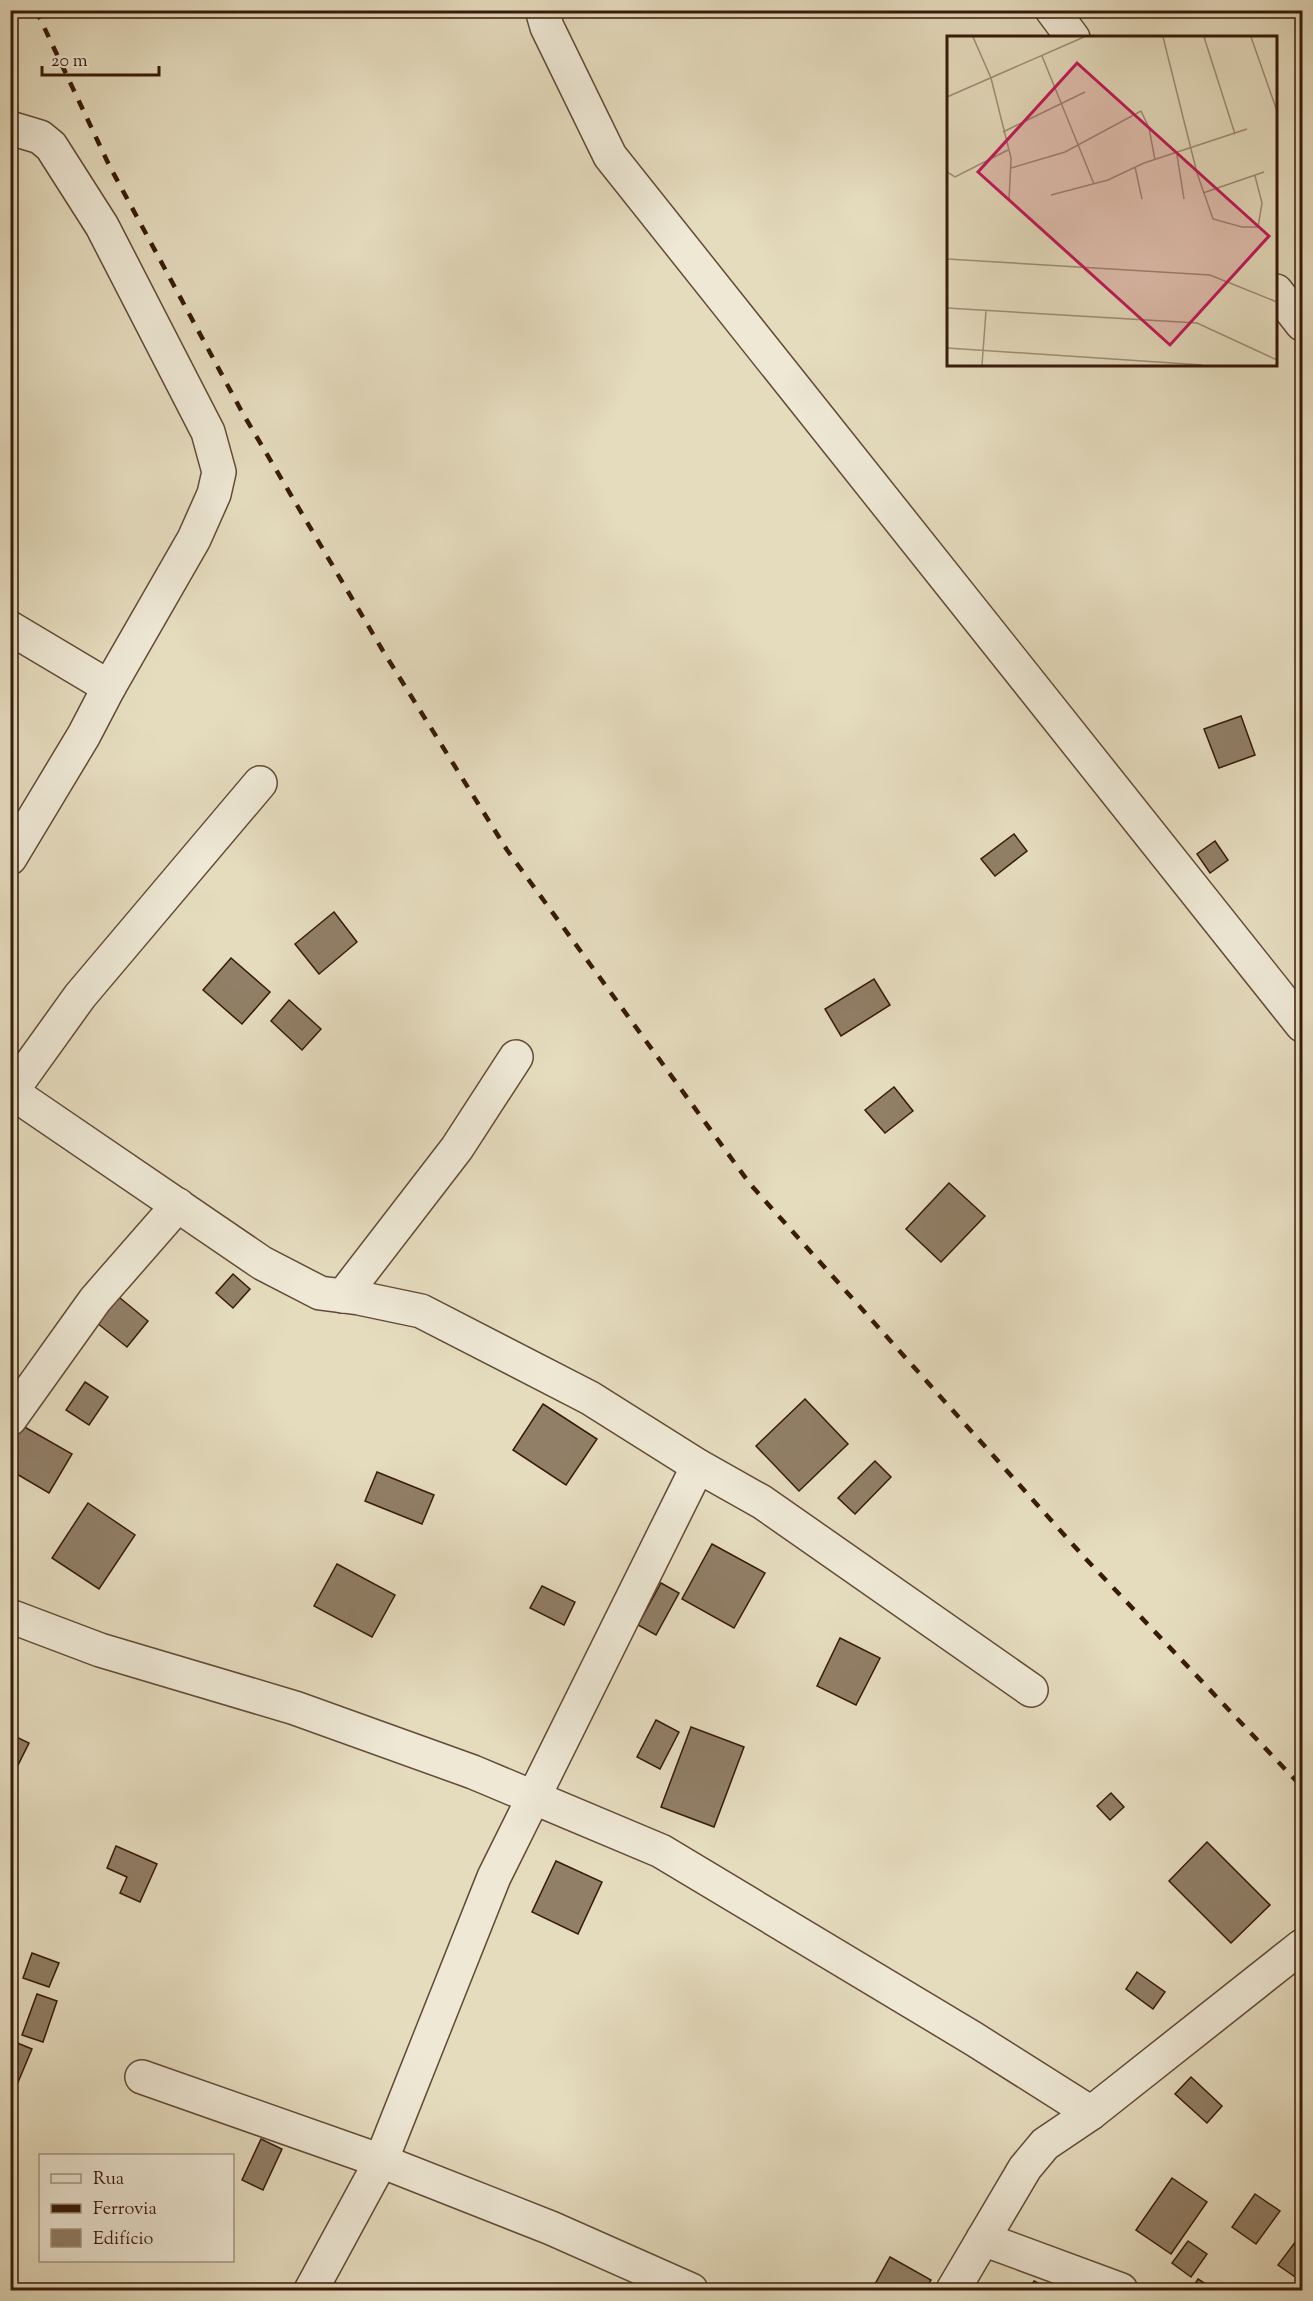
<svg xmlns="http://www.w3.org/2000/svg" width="1313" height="2301" font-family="'Sorts Mill Goudy',serif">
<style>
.building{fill:#917f67;stroke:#371a09;stroke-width:1.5}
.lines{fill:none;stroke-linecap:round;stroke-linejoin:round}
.minor-casing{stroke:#624a36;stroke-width:36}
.minor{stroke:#eee8d5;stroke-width:33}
.rail{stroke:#371a09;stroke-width:4.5;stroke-dasharray:10 10;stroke-linecap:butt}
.inset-road{fill:none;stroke:#9f8e76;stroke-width:1.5}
.view{fill:#c2185b;fill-opacity:0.15;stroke:#c2185b;stroke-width:3}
.inset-edge{fill:none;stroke:#371a09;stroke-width:3}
</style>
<rect width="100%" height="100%" fill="#e5dcbe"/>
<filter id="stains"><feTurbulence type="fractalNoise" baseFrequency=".00333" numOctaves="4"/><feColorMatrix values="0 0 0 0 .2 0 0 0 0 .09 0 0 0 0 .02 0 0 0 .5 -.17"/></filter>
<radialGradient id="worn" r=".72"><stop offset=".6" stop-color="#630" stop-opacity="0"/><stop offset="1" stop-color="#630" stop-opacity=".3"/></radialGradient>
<g class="building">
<path d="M1241,716L1255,755L1219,768L1204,729Z"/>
<path d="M1014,834L1027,851L995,876L981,859Z"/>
<path d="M1215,841L1228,860L1210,873L1197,854Z"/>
<path d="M334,912L357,942L319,974L295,944Z"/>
<path d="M231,958L270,992L242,1024L203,990Z"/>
<path d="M874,979L890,1005L841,1036L825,1009Z"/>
<path d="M289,1000L321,1029L302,1050L271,1021Z"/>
<path d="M894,1087L913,1111L885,1133L865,1110Z"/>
<path d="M949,1183L985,1216L941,1262L906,1229Z"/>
<path d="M233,1274L250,1289L233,1308L216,1293Z"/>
<path d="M114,1293L148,1321L127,1347L92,1319Z"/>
<path d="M85,1382L108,1397L89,1425L66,1410Z"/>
<path d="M805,1399L848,1444L799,1491L756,1446Z"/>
<path d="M543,1404L597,1439L566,1485L513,1450Z"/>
<path d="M21,1425L72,1454L49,1493L10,1470V1444Z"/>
<path d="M875,1461L891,1477L855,1514L838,1498Z"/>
<path d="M377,1472L434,1495L422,1524L365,1501Z"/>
<path d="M88,1503L135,1535L99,1589L52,1558Z"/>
<path d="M712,1544L765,1573L734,1628L682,1599Z"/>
<path d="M337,1564L395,1595L372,1637L314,1606Z"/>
<path d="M661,1583L679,1593L656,1635L638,1625Z"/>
<path d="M542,1586L575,1602L564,1625L530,1608Z"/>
<path d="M840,1638L880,1658L856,1705L817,1686Z"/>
<path d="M656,1720L679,1732L660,1769L637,1757Z"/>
<path d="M691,1727L744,1747L714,1827L661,1807Z"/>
<path d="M10,1734L29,1743L13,1775L10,1774Z"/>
<path d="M1111,1793L1124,1807L1110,1820L1097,1806Z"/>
<path d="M1207,1842L1270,1905L1231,1943L1169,1881Z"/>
<path d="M116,1846L157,1864L140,1902L120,1893L127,1877L107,1868Z"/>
<path d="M556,1861L602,1882L578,1934L532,1912Z"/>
<path d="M32,1953L59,1963L49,1987L23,1978Z"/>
<path d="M1137,1972L1165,1992L1153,2009L1126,1989Z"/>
<path d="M37,1994L57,2001L43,2042L22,2035Z"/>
<path d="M10,2040L32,2049L16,2087L10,2084Z"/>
<path d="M1191,2077L1222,2106L1207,2123L1175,2094Z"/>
<path d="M261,2139L282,2149L263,2190L242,2180Z"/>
<path d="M1172,2178L1207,2202L1171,2254L1136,2230Z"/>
<path d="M1255,2194L1280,2211L1256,2244L1232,2227Z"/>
<path d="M1302,2233V2272L1298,2279L1278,2265Z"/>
<path d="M1188,2241L1207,2254L1191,2277L1172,2263Z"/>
<path d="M890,2257L931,2280L925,2290H886L875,2284Z"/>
<path d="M1198,2279L1212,2288L1211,2290H1191Z"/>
<path d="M1034,2281L1051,2290H1029Z"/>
</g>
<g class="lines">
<defs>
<g id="minor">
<path d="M542,10L547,27L610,156L1302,1025"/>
<path d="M1052,10L1073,38"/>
<path d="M10,128L40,137L51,146L102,226L208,432L219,472L214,494L194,539L109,687L84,735L10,858"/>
<path d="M1276,291L1302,324"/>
<path d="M10,628L109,687"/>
<path d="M10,1091L262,1263L320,1293L359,1298L421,1311L590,1398L698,1466L762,1502L1031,1690"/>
<path d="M11,1092L80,996L260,783"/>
<path d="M343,1296L457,1148L516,1057"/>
<path d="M10,1419L95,1300L178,1205"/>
<path d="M10,1616L100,1650L295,1708L473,1772L661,1851L974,2039L1091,2113"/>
<path d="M142,2077L381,2161L551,2228L691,2290"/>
<path d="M983,2239L1121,2290"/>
<path d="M311,2290L381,2161L494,1877L698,1466"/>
<path d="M953,2290L1025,2168L1045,2144L1091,2113L1302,1946"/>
</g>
</defs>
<use href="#minor" class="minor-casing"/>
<use href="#minor" class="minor"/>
<path class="rail" d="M36,10L109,165L242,412L383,651L507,850L750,1184L1084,1557L1302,1787"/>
</g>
<g transform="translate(947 36)">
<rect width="330" height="330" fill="#e5dcbe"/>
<path class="inset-road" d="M26,1L44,42L64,122L62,165M216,1L250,137L266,183L295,191H311L315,167L308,140M257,1L288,98M304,1L330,75M95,20L147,148M0,61L137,1M56,96L138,56M230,119L237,163M188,131L195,163M64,132L118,116L194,75L202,92L208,124M0,136L8,141L61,114M256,157L317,136M104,159L161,144L197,127L300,93M0,223L263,239L330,266M0,272L250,287L330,324M0,312L255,329M35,329L39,275"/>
<path class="view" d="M130,27L322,200L223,309L31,136Z"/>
<rect width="330" height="330" class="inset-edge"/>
</g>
<rect width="1313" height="2301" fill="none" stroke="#e5dcbe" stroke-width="36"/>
<rect x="12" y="12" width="1289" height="2277" fill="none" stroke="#371a09" stroke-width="3"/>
<rect x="18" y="18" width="1277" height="2265" fill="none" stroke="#371a09" stroke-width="1.5"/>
<rect x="39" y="2154" width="195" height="108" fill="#eee8d5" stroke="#a59683" stroke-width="1.5"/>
<rect x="51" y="2174" width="30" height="9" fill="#eee8d5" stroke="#a59683" stroke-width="1.5"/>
<text x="93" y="2184" font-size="18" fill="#371a09">Rua</text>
<rect x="51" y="2204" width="30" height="9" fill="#371a09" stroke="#a59683" stroke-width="1.5"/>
<text x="93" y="2214" font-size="18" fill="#371a09">Ferrovia</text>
<rect x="51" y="2229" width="30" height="18" fill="#917f67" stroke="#a59683" stroke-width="1.5"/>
<text x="93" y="2244" font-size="18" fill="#371a09">Edifício</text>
<path d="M42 66v9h117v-9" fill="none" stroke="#371a09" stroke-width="3"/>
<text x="51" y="66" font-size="18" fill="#371a09" stroke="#eee8d5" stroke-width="4.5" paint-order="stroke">20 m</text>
<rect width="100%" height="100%" filter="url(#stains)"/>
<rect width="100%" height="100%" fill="url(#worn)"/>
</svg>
